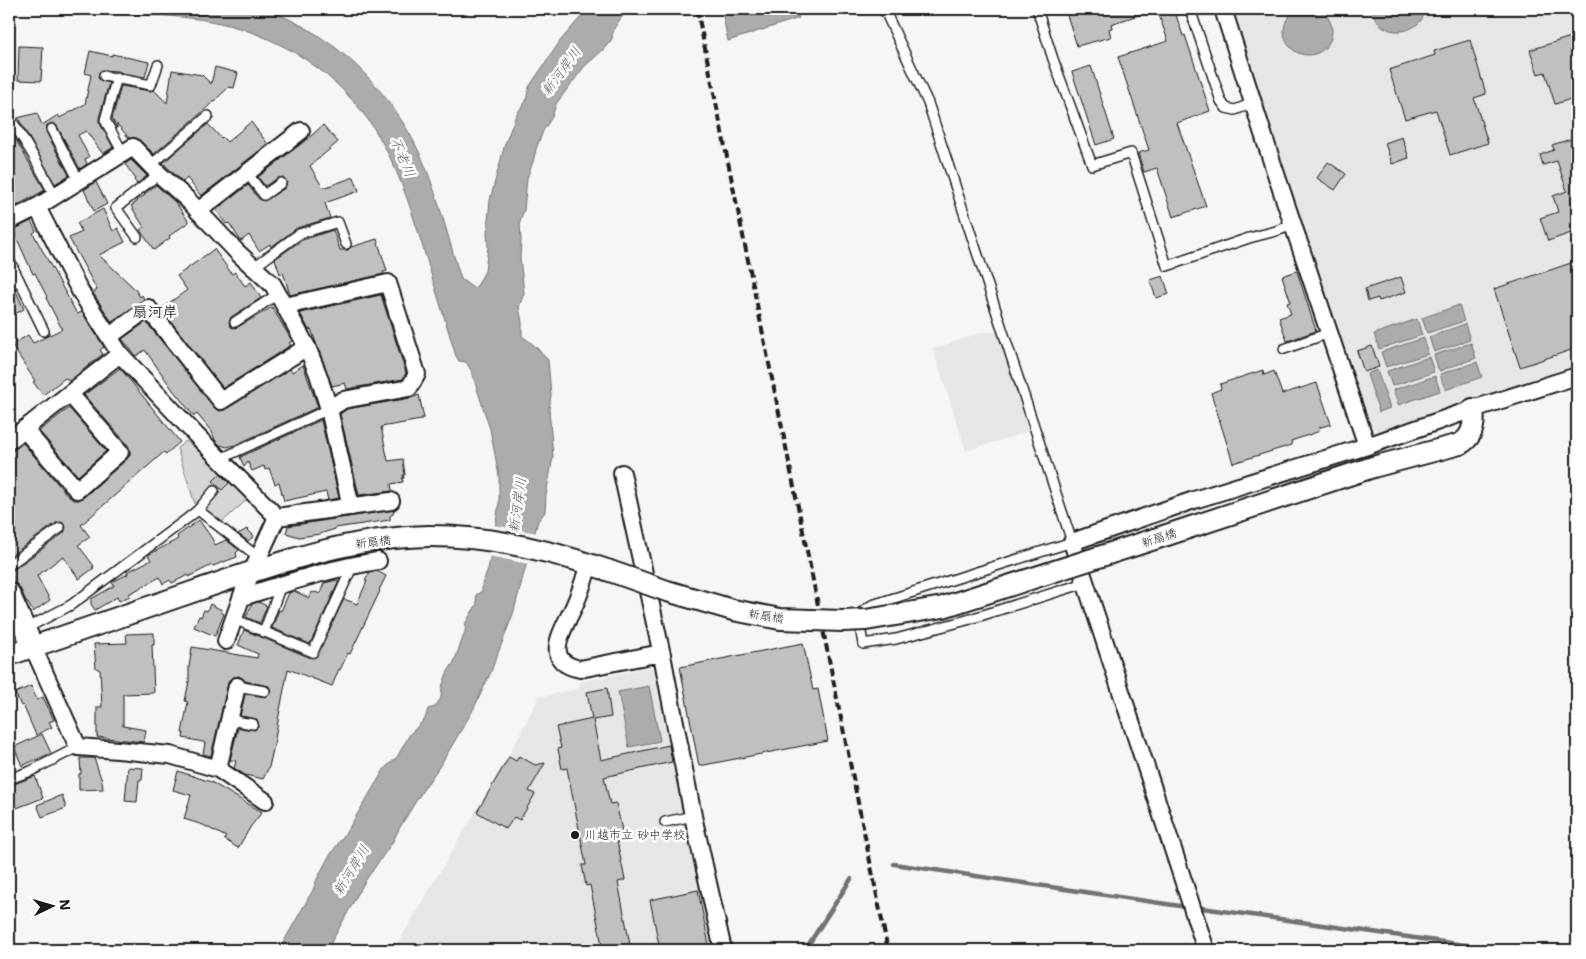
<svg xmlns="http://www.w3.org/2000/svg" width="1586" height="959" font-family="'Shantell Sans','Klee One',sans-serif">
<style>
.built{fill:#e6e6e6}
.green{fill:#d6d6d6;stroke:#797979}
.water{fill:#acacac;stroke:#727272}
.pier{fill:#f6f6f6}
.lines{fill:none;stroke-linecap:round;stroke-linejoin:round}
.stream{stroke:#727272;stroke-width:4.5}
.building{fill:#c0c0c0;stroke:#1c1c1c}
.service-casing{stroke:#1c1c1c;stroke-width:12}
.minor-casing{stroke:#1c1c1c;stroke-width:20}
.tertiary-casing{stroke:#1c1c1c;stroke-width:24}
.service{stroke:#fff;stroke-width:9}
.minor{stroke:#fff;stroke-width:16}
.tertiary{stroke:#fff;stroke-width:20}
.rail{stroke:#1c1c1c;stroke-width:4;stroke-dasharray:8 4;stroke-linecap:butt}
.tertiary-bridge-casing{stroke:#1c1c1c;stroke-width:24;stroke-linecap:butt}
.tertiary-bridge{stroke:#fff;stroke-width:20}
.poi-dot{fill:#1c1c1c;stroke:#fff;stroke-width:2}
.labels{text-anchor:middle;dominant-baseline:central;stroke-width:5;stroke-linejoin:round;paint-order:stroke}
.street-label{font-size:12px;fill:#1c1c1c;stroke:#fff}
.poi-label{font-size:12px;fill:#1c1c1c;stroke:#fff;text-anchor:start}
.water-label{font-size:14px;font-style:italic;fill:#5d5d5d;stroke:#fff}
.quarter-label{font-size:15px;font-weight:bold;fill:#1c1c1c;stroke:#fff}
</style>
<rect width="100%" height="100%" fill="#f6f6f6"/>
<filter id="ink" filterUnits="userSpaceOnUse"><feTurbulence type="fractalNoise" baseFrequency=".02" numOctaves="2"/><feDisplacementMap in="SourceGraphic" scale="10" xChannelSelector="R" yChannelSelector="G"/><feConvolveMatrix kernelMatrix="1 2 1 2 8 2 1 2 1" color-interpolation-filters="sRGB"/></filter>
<g filter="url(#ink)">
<g class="built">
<path d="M1229,9H1577V366L1384,433L1367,426Z"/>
<path d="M983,332H997L1030,431L966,451L933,349Z"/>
<path d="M650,667L656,671L713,950H394L512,749L540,695L545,696L580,688L579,682Z"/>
</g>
<path class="green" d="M186,441L224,469L251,496L221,523L195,504L177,448Z"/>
<g class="water">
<circle cx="1308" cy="31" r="24"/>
<path d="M74,9H265C335,34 390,89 421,156C438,195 448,238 461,279L473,288L477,286L485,271L488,247L487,233L490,200L505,144L516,115L526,101L529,87L561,40L580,18L592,9H629C622,17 612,27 612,39L603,50L584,67L556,104L552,117L543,131L536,149L533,162L527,178L524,210L520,221L521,240L520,258L524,293L519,307L522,322V336L535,346L548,360L551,395L549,409L553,457L546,495L545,512L538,521L513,614L490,674L473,710L441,764L421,793L400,827L392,843L365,881L327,950H279L313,890L317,879L328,858L349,828L385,768L397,757L410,734L425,719L428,709L435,707L441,698L442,687L447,673L454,662L465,632L466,622L477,604L476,595L482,591V584L488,570L499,504V476L490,429L471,370L466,362L459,361L456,356C444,318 433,279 421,241C409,202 396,164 375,130C340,75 283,37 220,23C172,12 122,17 74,9Z"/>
<path d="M729,9H795L799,18L728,41L723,16Z"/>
<path d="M1372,9H1426C1420,38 1377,39 1372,9Z"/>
<path d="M1459,305L1464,321L1427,333L1422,318Z"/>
<path d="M1417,319L1422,335L1379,349L1374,334Z"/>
<path d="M1465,324L1470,340L1434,352L1429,337Z"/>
<path d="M1424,338L1428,354L1386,367L1381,352Z"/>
<path d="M1471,343L1476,358L1439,371L1434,355Z"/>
<path d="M1429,357L1434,372L1392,386L1387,371Z"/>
<path d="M1477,362L1482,377L1445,390L1440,374Z"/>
<path d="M1377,370L1390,408L1379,412L1367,374Z"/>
<path d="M1435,376L1440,391L1398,405L1393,390Z"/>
<path d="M649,686L660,741L629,747L618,692Z"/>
</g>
<path class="pier" d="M494,525L537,533L529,564L488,556Z"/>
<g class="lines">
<g class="stream">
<path d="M894,864L1180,906"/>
<path d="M1202,908L1500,950"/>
<path d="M805,950L851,879"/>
</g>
</g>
<g class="building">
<path d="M1065,9H1151V11L1111,24L1112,28L1109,29L1111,37L1077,46Z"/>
<path d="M1157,9H1174L1183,36L1185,35L1210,111L1177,123L1206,206L1173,217L1157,168L1144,172L1138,153L1149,150L1118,57L1168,41Z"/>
<path d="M1577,35V97L1555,104L1545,72L1538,74L1530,50Z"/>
<path d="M1470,40L1486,94L1474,98L1488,143L1450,155L1436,110L1405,119L1389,70L1435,55L1434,51Z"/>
<path d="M19,46L43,47L41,81L18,80Z"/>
<path d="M90,51L112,56V54L149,62L145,77L122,73L118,71L102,70L99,72L98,78L100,80L109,83L99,118V122L113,147L103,154L86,131L78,135L89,157L85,159L87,164L80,169L57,126L53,123L47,125L46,132L69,175L55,184L18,118L37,113L42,125L58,115L60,118L85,104L91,75L85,73Z"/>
<path d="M1091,66L1114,139L1096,145L1072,72Z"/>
<path d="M215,67L238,73L234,88L229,87L200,114L154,154L137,138H129L117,124V128L112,119L121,86L150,91L154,90L167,103L172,70L202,75L211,84Z"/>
<path d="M251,122L268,144L201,196L187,178L183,182L163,163L208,124L221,138L222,137L227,142Z"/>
<path d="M323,125L338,142L310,166L323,188L354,177L359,191L325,203L330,218L297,228L271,247L270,244L259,251L249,235L241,241L229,223L226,224L216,210L248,185L259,199L264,201L285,188L287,182L283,177L278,178L265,186L258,177L310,137Z"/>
<path d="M9,128L45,190L9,210Z"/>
<path d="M1402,137L1409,158L1392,164L1385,143Z"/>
<path d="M1577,137V231L1548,241L1540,218L1558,212L1553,196L1567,191L1557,161L1543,165L1540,155L1554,150L1552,145Z"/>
<path d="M131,160L147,176L137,184L134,180L135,178L125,164Z"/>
<path d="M1328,162L1346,174L1335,190L1317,178Z"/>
<path d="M96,182L107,204L94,211L84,190Z"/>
<path d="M156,185L176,203L189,222L169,236L170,238L154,250L140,230L144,227L131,206L138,201L137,200L145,195L144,194Z"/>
<path d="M103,209L113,231L118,228L125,242L99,255L135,289L140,297L142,295L144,299L112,322L93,293L97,290L69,238L82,232L77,223Z"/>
<path d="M31,221L36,231L33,233L77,314L82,312L104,347L100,350L103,354L69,381L65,378L43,395L33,382L35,381L12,345L28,335L33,343L62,329L46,298L47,297L35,273L33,274L13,230Z"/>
<path d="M333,230L340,250H348L351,247L377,239L387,271L383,272L384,274L290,295L283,272L280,274L275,259L302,240Z"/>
<path d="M214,249L232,274L235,272L245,286L251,282L261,298L231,317L229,322L230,326L233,328L238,327L272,307L292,341L289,343L291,345L223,388L161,309L187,290L177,276Z"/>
<path d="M1577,261V348L1520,367L1494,289Z"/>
<path d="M1297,271L1316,331L1287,341L1279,318L1291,314L1287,303L1290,302V300L1282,276Z"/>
<path d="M1163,276L1169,294L1156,298L1150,280Z"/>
<path d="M1401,277L1406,292L1379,301L1378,298L1368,301L1365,289Z"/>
<path d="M15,289L24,309L9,317V291Z"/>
<path d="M381,295L406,373L403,379L347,389L345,383L332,386L311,329L309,330L300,313Z"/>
<path d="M146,322L217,410L221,411L226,409L290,369L292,372L303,365L318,407L235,445L227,447L220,445L215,440L212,432L197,414L194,416L173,390L145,350L136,356L122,339Z"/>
<path d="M1372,346L1379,367L1364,372L1357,351Z"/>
<path d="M120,368L180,442L166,454L164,452L81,525L90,537L78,545L94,566L92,567L94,568L79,579L63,556L37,576L50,600L33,612L28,603H27L20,588L16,584L9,580L13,578L9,571L13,570L64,533L66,527L62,522L56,523L9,557V454L23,443L69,497L74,500H79L84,497L127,459L130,455V450L128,445L84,395Z"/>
<path d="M1263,370L1264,375L1274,371L1282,394L1317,383L1331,424L1318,428L1320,431L1291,441L1292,445L1233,463L1211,393L1221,389L1220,384Z"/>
<path d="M419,395L424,418H421V420L381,427L388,461L403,459L405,475H403L404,478H402L403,482L391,484L392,491L359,495L340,414L347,409L411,398Z"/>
<path d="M69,408L106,451L78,476L39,431Z"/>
<path d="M321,420L339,498L328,500L326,492L284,501L279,482L275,484L269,468L265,470L264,466L252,471L248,462L244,467L240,457Z"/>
<path d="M220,474L229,483L222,490L213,481Z"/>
<path d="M394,510L393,514L390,516V520L335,528V529L320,534L299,537L286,533L288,526Z"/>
<path d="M199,520L211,537L215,545L226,540L239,550L236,553L237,557L213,566L212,565L188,577V575L172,583L170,580L163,584L160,577L129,594L130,596L119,601L117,597L95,610L91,604V599L114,586L112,582L128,574L127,572L151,560L148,555L178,539L177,536Z"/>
<path d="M247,529L254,536L248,541L238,534Z"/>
<path d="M377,571L386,576L379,590L380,591L350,654L348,653L340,670L339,669L332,686L288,669L279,715L274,745L269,767L263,779L245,775L234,768L236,761L230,760L238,728L255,730L259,726L257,719L240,716L245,694L267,697L271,692L269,686L245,681L239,676L234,677L229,680L211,756L203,754L205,743L203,742L183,738L184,733H182L188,702L185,701L189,681V667L192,647L257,658L258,654L238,645L244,630L311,658L316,657L344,599L357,604L367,581H365L369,573Z"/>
<path d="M337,580L339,581L310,644L272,628L279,610L281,611L289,593L294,591L309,598L312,592L314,593L315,592L320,594L324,583Z"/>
<path d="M258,602L267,606L260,623L246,617L252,604Z"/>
<path d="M210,604L222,610L221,612L224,614L215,636L194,627L199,616L201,617L204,610L207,611Z"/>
<path d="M154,633V645H152L154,693L123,694V726L146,730L144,742L97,737V707H102L100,670L96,668L94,644L127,643L126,634Z"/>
<path d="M803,643L813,690L818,689L828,741L699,766L680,667Z"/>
<path d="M31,686L37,700L43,697L54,720L49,722L52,727L36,735L23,705L21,706L15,693Z"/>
<path d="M607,688L611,717L593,720L601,760L669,745L672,762L604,777L610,804L616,803L623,835L616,836L625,880L618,882L631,950H603L590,885L586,886L582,865H586L567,768L562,769L558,749L561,748L556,727L592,719L587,692Z"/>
<path d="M42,734L51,753L22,766L14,747Z"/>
<path d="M519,756L535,765L545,763L529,791L535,794L520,820L514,817L506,829L477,812L509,757L516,761Z"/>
<path d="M80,758H94L102,781L103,789L79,790V774H81Z"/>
<path d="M128,767L143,768L142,780H139L137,802L125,801Z"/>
<path d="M178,771L211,782L262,812L251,826L238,848L224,839L226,837L203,825L184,819L191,795L173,790Z"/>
<path d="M35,776L43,798L9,811V786Z"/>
<path d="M62,795L66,808L42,817L37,805Z"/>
<path d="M698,890L710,950H660L650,900Z"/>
</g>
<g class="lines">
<defs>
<g id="service">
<path d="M884,9L928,103L1072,542L872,605L858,615L863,644L896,639L967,620L1085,583"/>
<path d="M1037,9L1053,59L1092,165L1131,153L1167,266L1249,238L1276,231L1293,225"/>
<path d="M1190,9L1221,101L1226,108L1235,110L1253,103"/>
<path d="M104,76L151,85L158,65"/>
<path d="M117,77L105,120L123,153"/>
<path d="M9,116L34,157L55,196"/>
<path d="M52,129L79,181"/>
<path d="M151,165L208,116"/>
<path d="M247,173L264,195L281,183"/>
<path d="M137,237L116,208L159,174"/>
<path d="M9,259L19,280L9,285"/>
<path d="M254,267L299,234L338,222L346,244"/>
<path d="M19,280L44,331"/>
<path d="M235,322L278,294"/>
<path d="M1284,349L1329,333"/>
<path d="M220,459L329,409"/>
<path d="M198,510L258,557"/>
<path d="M9,565L60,528"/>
<path d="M234,619L313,652L353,565"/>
<path d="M25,629L71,605L188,518L198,510L214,491"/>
<path d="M264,632L281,585"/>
<path d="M237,686L265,691"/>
<path d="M229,720L253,724"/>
<path d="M9,779L31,771L78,747"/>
<path d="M665,822L693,816"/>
</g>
<g id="minor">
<path d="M1223,9L1273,165L1367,446"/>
<path d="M37,207L133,147L159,174L187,199L238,253L273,285L307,347L318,374L329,409L351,507"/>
<path d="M198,211L301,131"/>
<path d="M9,221L37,207L80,291L120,354L196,435L277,517L245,587L226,641"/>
<path d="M285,306L388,283L417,374L409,388L343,400L329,409"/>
<path d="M110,336L148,308L221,401L307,347"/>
<path d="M24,429L77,490L120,452L70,394"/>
<path d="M9,441L120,354"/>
<path d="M622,473L662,655L693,816L723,950"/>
<path d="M277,517L391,501"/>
<path d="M589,564C585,577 581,591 575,604C565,628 539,661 580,669L651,655H662"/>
<path d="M242,597C287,583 331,568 378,561"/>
<path d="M33,647L78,747L118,750L170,755L218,769L265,801"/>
<path d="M218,769L237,686"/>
<path d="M1206,950L1072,542L1194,500L1367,446L1473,409L1577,376"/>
</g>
<g id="tertiary">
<path d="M1167,535L1373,467L1460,444C1473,437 1475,423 1473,409"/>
<path d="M9,593L33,647"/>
<path d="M9,655C72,633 135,612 198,590C274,564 349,537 430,536C490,536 550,550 607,570"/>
</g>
</defs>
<use href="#service" class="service-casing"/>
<use href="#minor" class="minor-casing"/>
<use href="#tertiary" class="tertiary-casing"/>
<use href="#service" class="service"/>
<use href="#minor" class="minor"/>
<use href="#tertiary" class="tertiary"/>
<path class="rail" d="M697,9L888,950"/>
<defs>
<path id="tertiary-bridge" d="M607,570L667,591L733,610L780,619L843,621L866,620L943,607L1167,535"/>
</defs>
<use href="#tertiary-bridge" class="tertiary-bridge-casing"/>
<use href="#tertiary-bridge" class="tertiary-bridge"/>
</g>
</g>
<circle class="poi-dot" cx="575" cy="835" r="5"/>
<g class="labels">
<g class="street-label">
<text transform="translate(1159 538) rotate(-18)">新扇橋</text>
<text transform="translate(373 542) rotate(-7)">新扇橋</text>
<text transform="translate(766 616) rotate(9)">新扇橋</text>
</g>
<g class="poi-label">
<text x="585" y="835">川越市立 砂中学校</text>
</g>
<g class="water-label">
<text transform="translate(561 71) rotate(-54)">新河岸川</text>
<text transform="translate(403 157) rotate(67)">不老川</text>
<text transform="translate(517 505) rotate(-82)">新河岸川</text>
<text transform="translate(351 870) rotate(-59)">新河岸川</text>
</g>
<g class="quarter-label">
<text x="155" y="312">扇河岸</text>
</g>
</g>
<rect width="1586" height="959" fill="none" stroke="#fff" stroke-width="30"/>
<rect x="15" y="15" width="1556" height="929" fill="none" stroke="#1c1c1c" stroke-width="2" filter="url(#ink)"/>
<g transform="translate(52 906) rotate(85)" stroke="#ffffff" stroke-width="4" paint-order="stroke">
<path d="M0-4L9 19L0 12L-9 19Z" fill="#1c1c1c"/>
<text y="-8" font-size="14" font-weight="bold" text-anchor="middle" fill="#1c1c1c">N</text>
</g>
</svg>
